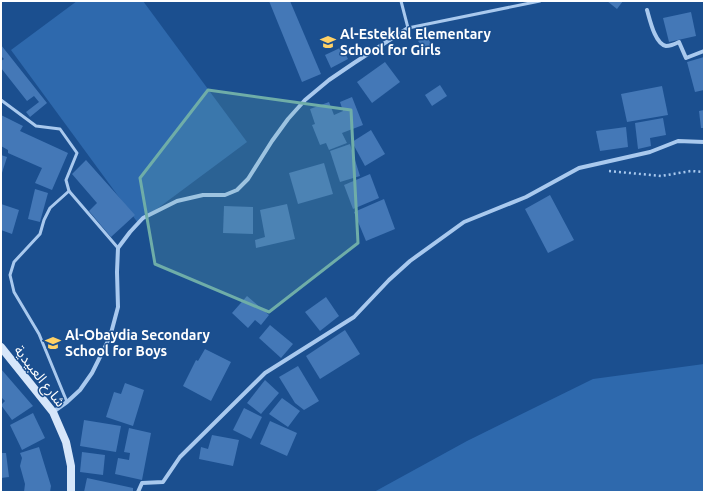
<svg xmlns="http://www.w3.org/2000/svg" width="705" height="493" font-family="Ubuntu,'Noto Sans Arabic',sans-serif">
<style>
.green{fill:#2e69ad}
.building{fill:#4478b7}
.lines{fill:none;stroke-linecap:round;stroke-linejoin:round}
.path{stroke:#a9c9ee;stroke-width:2.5;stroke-dasharray:2 3;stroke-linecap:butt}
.lane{stroke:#a9c9ee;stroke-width:3}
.street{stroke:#a9c9ee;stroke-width:4}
.secondary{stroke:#d6e6fa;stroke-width:8}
.marked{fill:#6fada8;fill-opacity:0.2;stroke:#6fada8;stroke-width:3;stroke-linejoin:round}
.labels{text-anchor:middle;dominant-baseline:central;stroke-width:3;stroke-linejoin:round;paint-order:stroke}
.poi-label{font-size:14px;font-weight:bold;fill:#fff;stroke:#1b4f8f;text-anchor:start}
.street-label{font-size:14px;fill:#fff;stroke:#1b4f8f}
</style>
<rect width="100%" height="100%" fill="#1b4f8f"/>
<g class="green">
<path d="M77,1H143L247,142L138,223L11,50Z"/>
<path d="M704,364V492H374L467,441L593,379Z"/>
</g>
<g class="building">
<path d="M269,1H290L321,74L302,82Z"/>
<path d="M607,1H623L617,9Z"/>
<path d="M691,12L696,36L669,42L663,18Z"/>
<path d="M425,35L433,46L426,51L418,41Z"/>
<path d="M1,45L47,103L30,117L26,112L39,102L34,96L27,101L1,68V61L4,59L1,56Z"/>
<path d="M342,47L348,59L331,68L325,55Z"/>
<path d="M704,57V90L695,92L687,62Z"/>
<path d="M385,62L400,82L372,103L357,82Z"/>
<path d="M440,85L447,96L432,106L425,95Z"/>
<path d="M662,86L668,115L627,122L621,94Z"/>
<path d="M352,97L363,125L342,133L347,143L329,150L326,143L320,145L312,125L315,124L310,109L329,102L334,115L343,111L340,102Z"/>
<path d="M704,110V128H701L699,111Z"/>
<path d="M1,115L23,126L20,131L68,153L52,190L35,183L42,168L8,153V150L1,146Z"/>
<path d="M663,118L666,135L650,138L651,146L638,149L635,123Z"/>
<path d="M626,127L628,147L600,151L596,131Z"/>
<path d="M371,130L385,154L365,166L352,142Z"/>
<path d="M350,144L360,176L340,182L330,151Z"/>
<path d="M1,155L7,157L1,176Z"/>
<path d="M86,160L135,215L111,237L89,211L97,203L72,174Z"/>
<path d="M324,163L333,194L298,204L289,173Z"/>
<path d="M370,174L379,198L353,209L344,185Z"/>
<path d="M35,189L48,193L40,222L28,219Z"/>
<path d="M550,195L574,240L548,253L525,209Z"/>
<path d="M384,199L395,229L366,241L354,212Z"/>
<path d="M1,204L19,210L12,234L1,230Z"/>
<path d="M287,204L295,239L256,248L255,240L265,237L260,210Z"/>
<path d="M224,206L253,207V234L223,233Z"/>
<path d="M247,296L269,315L261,325L255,320L248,328L232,313Z"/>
<path d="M326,297L339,316L320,331L305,312Z"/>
<path d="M270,325L293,344L281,358L259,338Z"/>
<path d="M345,330L360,354L320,379L306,356Z"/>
<path d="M205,349L231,362L211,401L183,386L196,360L198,361Z"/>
<path d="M298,366L319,401L304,410L295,403L279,377Z"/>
<path d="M1,369L33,406L12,420L1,405L5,401L1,397Z"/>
<path d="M265,380L279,393L261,414L247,403Z"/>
<path d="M125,383L144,390L133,426L106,417L114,392L121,394Z"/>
<path d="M282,398L300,411L288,427L269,414Z"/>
<path d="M244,408L262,417L251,439L233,430Z"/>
<path d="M33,413L45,438L22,450L10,425Z"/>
<path d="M84,420L121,426L116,452L80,446Z"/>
<path d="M270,421L297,433L287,456L260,444Z"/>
<path d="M129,428L151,433L142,480L115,474L118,458L129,460L130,453L124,452Z"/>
<path d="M212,435L239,440L233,466L199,459L201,447L208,449Z"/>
<path d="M39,447L51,486L50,492H24L25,484L20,466L22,458L20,453Z"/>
<path d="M82,452L105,455L103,475L80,472Z"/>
<path d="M1,453H6L9,477L1,478Z"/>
<path d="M87,478L133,488V492H84Z"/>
</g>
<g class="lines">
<path class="path" d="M609,171L661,176L691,171L704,172"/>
<g class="lane">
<path d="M401,1L408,28L540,1"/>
<path d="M1,100L36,126L60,129L77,153L66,180L69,191L118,248"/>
<path d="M67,402L39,334L14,292L10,275L14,262L40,234L44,220L50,208L69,191"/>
</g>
<g class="street">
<path d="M647,10C650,20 655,44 666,46C671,46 675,44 679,42L686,58L704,51"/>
<path d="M53,412L67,402L80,390L92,373L110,337L118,307L117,272L118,248L130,232L143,218L177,201L203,195H225L237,190L248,179L272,141L288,119L305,100L329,80L354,63L408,28"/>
<path d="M138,492L142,483L163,482L180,457L265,373L354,317L389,280L410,261L464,222L526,197L579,168L650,152L678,141L704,142"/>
</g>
<path class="secondary" d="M1,347L53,412L66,442L71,466V492"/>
</g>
<path class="marked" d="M208,90L351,110L358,243L269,312L155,264L140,178Z"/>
<defs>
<symbol id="school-bare" viewBox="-9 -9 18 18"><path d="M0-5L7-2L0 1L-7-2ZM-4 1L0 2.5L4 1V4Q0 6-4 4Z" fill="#ffd166" stroke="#1b4f8f" stroke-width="2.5" paint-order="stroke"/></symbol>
</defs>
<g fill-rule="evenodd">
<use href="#school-bare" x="317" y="31" width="22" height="22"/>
<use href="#school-bare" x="42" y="332" width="22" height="22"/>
</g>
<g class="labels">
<g class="poi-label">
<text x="340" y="34">Al-Esteklal Elementary<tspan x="340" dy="16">School for Girls</tspan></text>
<text x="65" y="335">Al-Obaydia Secondary<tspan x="65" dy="16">School for Boys</tspan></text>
</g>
<g class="street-label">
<text transform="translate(40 376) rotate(52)">شارع العبيدية</text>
</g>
</g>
<rect width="705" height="493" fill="none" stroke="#ffffff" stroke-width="4"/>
</svg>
